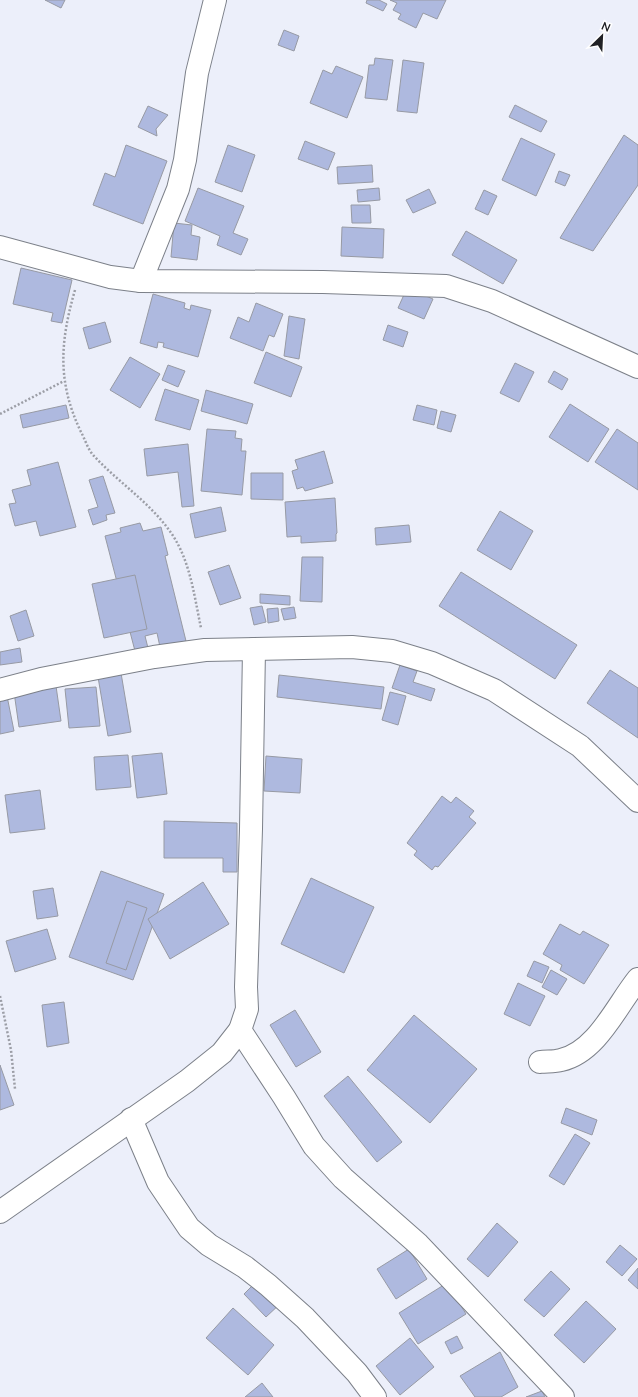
<svg xmlns="http://www.w3.org/2000/svg" width="638" height="1397" font-family="Lato,sans-serif">
<style>
.building{fill:#aeb9df;stroke:#979aa4}
.lines{fill:none;stroke-linecap:round;stroke-linejoin:round}
.minor-casing{stroke:#7c8089;stroke-width:24}
.path{stroke:#9c9ea6;stroke-width:2.5;stroke-dasharray:2 2;stroke-linecap:butt}
.minor{stroke:#fff;stroke-width:22}
</style>
<rect width="100%" height="100%" fill="#eceffa"/>
<g class="building">
<path d="M45,0H65L61,8Z"/>
<path d="M367,0H379L387,4L383,11L366,3Z"/>
<path d="M390,0H446L437,19L423,13L416,28L398,19L401,14L393,10L397,3Z"/>
<path d="M284,30L299,36L294,51L278,45Z"/>
<path d="M375,58L393,60L387,100L365,98L369,65H374Z"/>
<path d="M403,60L424,63L417,113L397,111Z"/>
<path d="M336,66L363,77L347,118L310,103L323,70L332,74Z"/>
<path d="M515,105L547,121L541,132L509,117Z"/>
<path d="M148,106L168,115L156,129L157,136L138,127Z"/>
<path d="M624,135L638,145V185L593,251L560,238Z"/>
<path d="M521,138L555,154L536,196L502,180Z"/>
<path d="M305,141L335,153L328,170L298,159Z"/>
<path d="M126,145L167,161L143,224L93,205L105,173L115,177Z"/>
<path d="M228,145L255,155L242,192L215,182Z"/>
<path d="M372,165L373,182L338,184L337,167Z"/>
<path d="M559,171L570,175L565,186L555,182Z"/>
<path d="M198,188L244,206L233,233L248,239L241,255L217,245L220,236L185,221Z"/>
<path d="M379,188L380,200L358,202L357,190Z"/>
<path d="M429,189L436,203L413,213L406,200Z"/>
<path d="M484,190L497,196L488,215L475,209Z"/>
<path d="M351,205H370L371,223H352Z"/>
<path d="M174,223L192,225L191,235L200,237L197,260L171,257Z"/>
<path d="M342,227L384,229L383,258L341,256Z"/>
<path d="M466,231L517,260L503,284L452,255Z"/>
<path d="M21,268L72,280L62,323L51,321L53,313L13,304Z"/>
<path d="M407,288L433,299L424,319L398,308Z"/>
<path d="M153,294L185,303L184,308L190,310L191,305L211,310L198,357L163,347L164,343L158,342L157,348L140,343Z"/>
<path d="M256,303L283,314L274,337L269,335L263,351L230,338L238,317L249,322Z"/>
<path d="M289,316L305,319L299,359L284,356Z"/>
<path d="M105,322L111,342L89,349L83,328Z"/>
<path d="M388,325L408,332L403,347L383,340Z"/>
<path d="M266,352L302,367L291,397L254,383Z"/>
<path d="M130,357L160,374L140,408L110,390Z"/>
<path d="M515,363L534,372L519,402L500,393Z"/>
<path d="M168,365L185,371L178,387L162,380Z"/>
<path d="M554,371L568,379L562,390L548,382Z"/>
<path d="M165,389L199,400L190,430L155,420Z"/>
<path d="M206,390L253,404L247,424L201,411Z"/>
<path d="M570,404L609,429L588,462L549,437Z"/>
<path d="M66,405L69,418L23,428L20,415Z"/>
<path d="M417,405L437,410L434,425L413,420Z"/>
<path d="M441,411L456,415L451,432L437,428Z"/>
<path d="M207,429L236,431L235,438L242,439L241,451H246L242,495L201,491Z"/>
<path d="M617,429L638,443V490L595,462Z"/>
<path d="M188,444L194,506L182,507L178,472L147,476L144,449Z"/>
<path d="M324,451L333,483L305,491L303,487L297,489L292,471L298,469L295,460Z"/>
<path d="M58,462L76,527L40,536L36,521L15,526L9,504L16,503L12,490L31,485L27,470Z"/>
<path d="M251,473H283V500L251,499Z"/>
<path d="M103,476L115,513L106,515L107,520L93,525L88,510L98,507L89,480Z"/>
<path d="M335,498L337,533L336,534V541L301,543V536L287,537L285,502Z"/>
<path d="M221,507L226,531L195,538L190,514Z"/>
<path d="M500,511L533,531L511,570L477,550Z"/>
<path d="M140,523L143,531L161,527L168,555L165,556L186,641L160,647L157,633L145,636L148,648L135,651L105,536L121,532L120,528Z"/>
<path d="M409,525L411,542L376,545L375,528Z"/>
<path d="M302,557H323L322,602L300,601Z"/>
<path d="M229,565L241,598L220,605L208,572Z"/>
<path d="M461,572L577,645L555,679L439,606Z"/>
<path d="M135,575L147,629L104,638L92,584Z"/>
<path d="M260,594L290,596V605L260,603Z"/>
<path d="M262,606L266,622L254,625L250,608Z"/>
<path d="M294,607L296,618L284,620L281,609Z"/>
<path d="M278,608L279,621L268,623L267,609Z"/>
<path d="M26,610L34,636L18,641L10,616Z"/>
<path d="M20,648L22,662L0,665V652Z"/>
<path d="M400,665L417,671L413,682L435,689L431,701L392,688Z"/>
<path d="M610,670L638,688V738L587,703Z"/>
<path d="M121,673L131,732L108,736L98,677Z"/>
<path d="M279,675L384,687L381,709L277,697Z"/>
<path d="M56,686L61,721L19,727L14,692Z"/>
<path d="M96,687L100,726L69,728L65,689Z"/>
<path d="M6,691L14,731L0,734V692Z"/>
<path d="M390,692L406,696L398,725L382,720Z"/>
<path d="M162,753L167,794L137,798L132,756Z"/>
<path d="M128,755L131,787L96,790L94,757Z"/>
<path d="M266,756L302,759L300,793L264,791Z"/>
<path d="M40,790L45,829L10,833L5,795Z"/>
<path d="M442,796L451,803L456,797L474,811L469,817L476,823L438,867L435,866L432,870L414,855L417,851L407,843Z"/>
<path d="M164,821L237,823V872H223V858H164Z"/>
<path d="M101,871L164,894L133,980L69,957Z"/>
<path d="M311,878L374,907L344,973L281,944Z"/>
<path d="M203,882L229,924L170,959L148,919Z"/>
<path d="M53,888L58,916L37,919L33,891Z"/>
<path d="M127,901L147,908L126,970L106,963Z"/>
<path d="M560,924L580,935L583,931L609,945L584,984L560,970L562,965L543,954Z"/>
<path d="M47,929L56,959L15,972L6,941Z"/>
<path d="M534,961L549,967L542,983L527,976Z"/>
<path d="M551,970L567,979L557,995L542,987Z"/>
<path d="M518,983L545,996L530,1026L504,1014Z"/>
<path d="M64,1002L69,1043L47,1047L42,1005Z"/>
<path d="M295,1010L321,1052L296,1067L270,1025Z"/>
<path d="M414,1015L477,1069L430,1123L367,1070Z"/>
<path d="M0,1065L14,1105L0,1110Z"/>
<path d="M348,1076L402,1142L377,1162L324,1096Z"/>
<path d="M566,1108L597,1120L592,1135L561,1123Z"/>
<path d="M575,1134L590,1143L564,1185L549,1176Z"/>
<path d="M497,1223L518,1242L488,1277L467,1259Z"/>
<path d="M620,1245L637,1259L622,1276L606,1262Z"/>
<path d="M409,1249L427,1279L396,1299L377,1269Z"/>
<path d="M638,1268V1289L628,1280Z"/>
<path d="M551,1271L570,1289L544,1317L524,1300Z"/>
<path d="M258,1280L281,1303L266,1317L244,1294Z"/>
<path d="M447,1283L466,1314L418,1344L399,1313Z"/>
<path d="M586,1301L616,1329L584,1363L554,1335Z"/>
<path d="M233,1308L274,1345L248,1375L206,1338Z"/>
<path d="M457,1336L463,1348L451,1354L445,1342Z"/>
<path d="M410,1338L434,1367L400,1395L376,1366Z"/>
<path d="M500,1352L518,1387L501,1397H475L460,1376Z"/>
<path d="M262,1383L273,1397H245Z"/>
<path d="M542,1391L545,1397H526Z"/>
</g>
<g class="lines">
<defs>
<g id="minor">
<path d="M0,247L110,277L141,281L323,282L446,286L492,301L638,367"/>
<path d="M141,281L178,189L185,160L197,73L215,0"/>
<path d="M0,690L41,679L154,657L205,650L352,647L392,651L432,663L494,690L580,746L638,801"/>
<path d="M240,1030L284,1097L314,1146L343,1178L418,1244L563,1397"/>
<path d="M540,1062C546,1061 554,1062 561,1060C597,1052 617,1005 638,979"/>
<path d="M131,1119L158,1182L189,1228L209,1245L245,1267L268,1285L305,1318L357,1373L375,1397"/>
<path d="M0,1212L187,1081L222,1053L240,1030L247,1009L246,987L251,829L254,649"/>
</g>
</defs>
<use href="#minor" class="minor-casing"/>
<g class="path">
<path d="M75,290C60,342 57,382 81,432C85,439 88,450 94,456C118,482 148,501 169,530C190,558 194,595 201,628"/>
<path d="M0,414L64,381"/>
<path d="M0,996L11,1050L15,1089"/>
</g>
<use href="#minor" class="minor"/>
</g>
<g transform="translate(602 36) rotate(24)" stroke="#ffffff" stroke-width="3" paint-order="stroke">
<path d="M0-3L7 15L0 10L-7 15Z" fill="#202125"/>
<text y="-6" font-size="11" font-weight="bold" text-anchor="middle" fill="#202125">N</text>
</g>
</svg>
